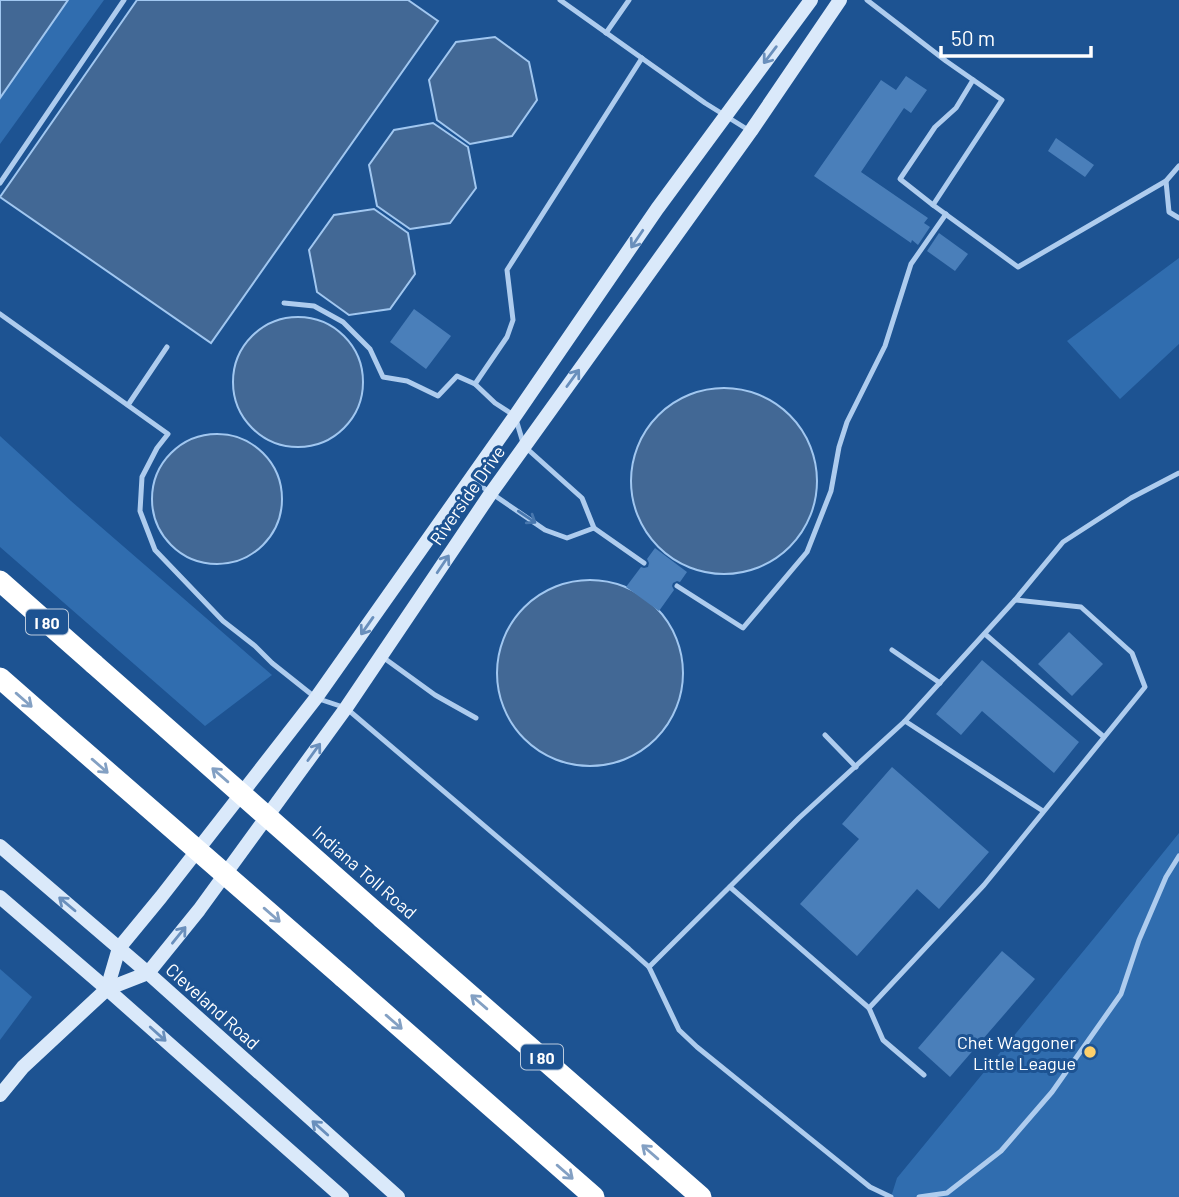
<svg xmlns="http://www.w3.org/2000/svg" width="1179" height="1197" font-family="Barlow,sans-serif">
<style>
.green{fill:#306daf}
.water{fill:#426895;stroke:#a1c7f0;stroke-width:2}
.building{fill:#4a7fba}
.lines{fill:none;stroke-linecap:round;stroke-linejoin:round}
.lane{stroke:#aeccee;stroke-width:5}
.secondary{stroke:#dae9fa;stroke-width:14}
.highway{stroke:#fff;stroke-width:21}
.highway-bridge{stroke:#fff;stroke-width:21}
.oneway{stroke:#698fbc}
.oneway2{stroke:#4877ae}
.oneway3{stroke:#83a0c3}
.poi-dot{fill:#fdd06c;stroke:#1d5392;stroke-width:2.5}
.labels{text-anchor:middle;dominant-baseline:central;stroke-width:6;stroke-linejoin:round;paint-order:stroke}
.shield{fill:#1d5392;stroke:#bbcbde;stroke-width:2}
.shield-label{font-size:16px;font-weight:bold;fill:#fff}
.street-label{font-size:18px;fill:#fff;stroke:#1d5392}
.poi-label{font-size:18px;fill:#fff;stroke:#1d5392;text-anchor:end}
</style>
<rect width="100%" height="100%" fill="#1d5392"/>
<g class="green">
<path d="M68,0H104L0,144V98Z"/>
<path d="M1179,258V344L1120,399L1067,341Z"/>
<path d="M0,436L71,501L272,675L205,726L0,547Z"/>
<path d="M1179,833V1197H891L897,1178L1104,926Z"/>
<path d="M0,969L32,997L0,1040Z"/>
</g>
<g class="water">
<path d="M0,0H68L0,98Z"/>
<path d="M137,0H408L438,21L211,343L0,197Z"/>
<path d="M495,37L529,62L537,100L512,136L470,144L437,120L429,80L456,42Z"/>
<path d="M433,123L468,147L476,188L450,223L410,229L377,206L369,165L394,130Z"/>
<path d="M374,209L408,233L415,274L390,309L349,315L317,292L309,250L334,215Z"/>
<circle cx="298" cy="382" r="65"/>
<circle cx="724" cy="481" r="93"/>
<circle cx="217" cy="499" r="65"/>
<circle cx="590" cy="673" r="93"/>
</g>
<g class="building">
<path d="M906,76L927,90L911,113L904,108L861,172L928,218L924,223L930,227L918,245L912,240L911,243L814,176L881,80L896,90Z"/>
<path d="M1056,138L1094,165L1085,177L1048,151Z"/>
<path d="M939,233L968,254L955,271L927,251Z"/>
<path d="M414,309L451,336L426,369L390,342Z"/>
<path d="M655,548L687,572L680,582L677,581L673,583L672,586L674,590L659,611L626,587L641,567L644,568L648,567L649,563L647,559Z"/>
<path d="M1069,632L1103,664L1072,696L1038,664Z"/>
<path d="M982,660L1079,742L1054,773L982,711L961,735L936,714Z"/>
<path d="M892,767L989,852L939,909L917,889L857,956L800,904L859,839L842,824Z"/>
<path d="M1002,951L1035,979L950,1077L918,1048Z"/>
</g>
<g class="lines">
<g class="lane">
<path d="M560,0L705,103L750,131"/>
<path d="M867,0L946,61L1002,100L933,205L1018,267L1166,181L1179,166"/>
<path d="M606,33L629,0"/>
<path d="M1166,181L1169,212L1179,218"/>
<path d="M0,183L124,0"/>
<path d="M933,205L900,179L935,127L956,108L973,80"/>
<path d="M284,303L314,306L343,322L370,349L383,377L407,381L438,396L457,376L475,384L507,337L513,320L507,270L642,58"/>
<path d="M0,314L168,434L157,448L142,477L140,511L155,550L223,621L255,646L272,663L316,698L346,708L629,949L649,967L679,1030L697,1047L870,1187L891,1197"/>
<path d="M128,405L167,347"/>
<path d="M472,480L545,530L567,538L594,528L582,498L524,446L515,416L495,403L475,384"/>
<path d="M594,528L644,563"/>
<path d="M677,586L743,628L807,552L831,491L839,447L847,422L885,346L911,264L946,214"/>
<path d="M985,634L1104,737"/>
<path d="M892,650L940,683"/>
<path d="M384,658L435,695L476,718"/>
<path d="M905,721L1015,600L1063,542L1131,498L1179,473"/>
<path d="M825,735L856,767"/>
<path d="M730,887L869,1008L984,885L1145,687L1132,653L1081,607L1015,600"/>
<path d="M649,967L799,818L905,721L1043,811"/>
<path d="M869,1008L883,1040L924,1075"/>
<path d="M919,1197L947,1193L1001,1151L1052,1092L1121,994L1139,940L1166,877L1179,856"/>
</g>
<g class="secondary">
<path d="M0,846L148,973L398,1197"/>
<path d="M0,897L107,989L342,1197"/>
<path d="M107,989L119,948L161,897L316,698L515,416L657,209L811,0"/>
<path d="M0,1095L23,1067L107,989L148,973L199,910L346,708L491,493L751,131L840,0"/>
</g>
<g class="highway">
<path d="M0,581L94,664"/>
<path d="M0,678L49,721"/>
<path d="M382,918L701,1197"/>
<path d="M343,977L594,1197"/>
</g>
<g class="highway-bridge">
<path d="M94,664L382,918"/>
<path d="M49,721L343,977"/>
</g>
</g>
<defs><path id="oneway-shaft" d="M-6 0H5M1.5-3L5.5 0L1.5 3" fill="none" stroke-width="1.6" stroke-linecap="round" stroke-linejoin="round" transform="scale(1.75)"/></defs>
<g class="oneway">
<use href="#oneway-shaft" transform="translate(770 55) rotate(127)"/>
<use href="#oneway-shaft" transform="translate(637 239) rotate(124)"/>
<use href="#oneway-shaft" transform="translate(573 378) rotate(-54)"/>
<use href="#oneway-shaft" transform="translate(443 564) rotate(-56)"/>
<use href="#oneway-shaft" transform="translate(367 626) rotate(125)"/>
<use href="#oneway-shaft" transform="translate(314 752) rotate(-54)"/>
<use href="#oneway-shaft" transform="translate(67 904) rotate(-140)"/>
<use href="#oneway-shaft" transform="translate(179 935) rotate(-51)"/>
<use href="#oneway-shaft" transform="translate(158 1034) rotate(42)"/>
<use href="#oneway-shaft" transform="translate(320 1128) rotate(-138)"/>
</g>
<use class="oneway2" href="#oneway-shaft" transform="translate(527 517) rotate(34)"/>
<g class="oneway3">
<use href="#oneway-shaft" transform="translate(24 700) rotate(41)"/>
<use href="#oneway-shaft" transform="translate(100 766) rotate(41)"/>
<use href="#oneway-shaft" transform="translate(220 775) rotate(-139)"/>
<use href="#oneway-shaft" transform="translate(272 915) rotate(41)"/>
<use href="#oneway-shaft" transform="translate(479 1002) rotate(-139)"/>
<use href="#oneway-shaft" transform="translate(394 1022) rotate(41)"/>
<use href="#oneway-shaft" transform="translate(650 1152) rotate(-139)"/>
<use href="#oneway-shaft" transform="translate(565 1172) rotate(41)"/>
</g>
<circle class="poi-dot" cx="1090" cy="1052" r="7"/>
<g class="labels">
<g class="shield">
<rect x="26" y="609.5" width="42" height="25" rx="5"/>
<rect x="521" y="1044.5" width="42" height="25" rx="5"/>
</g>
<g class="shield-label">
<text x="47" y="622">I 80</text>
<text x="542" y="1057">I 80</text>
</g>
<g class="street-label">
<text transform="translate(467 495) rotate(-55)">Riverside Drive</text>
<text transform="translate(365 872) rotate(41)">Indiana Toll Road</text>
<text transform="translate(213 1006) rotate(42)">Cleveland Road</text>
</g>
<g class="poi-label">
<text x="1076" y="1042">Chet Waggoner<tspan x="1076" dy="21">Little League</tspan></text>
</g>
</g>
<path d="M941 46v10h150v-10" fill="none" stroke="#ffffff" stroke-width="3.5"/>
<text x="951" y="46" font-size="21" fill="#ffffff" stroke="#1d5392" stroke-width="5" paint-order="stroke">50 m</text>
</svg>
